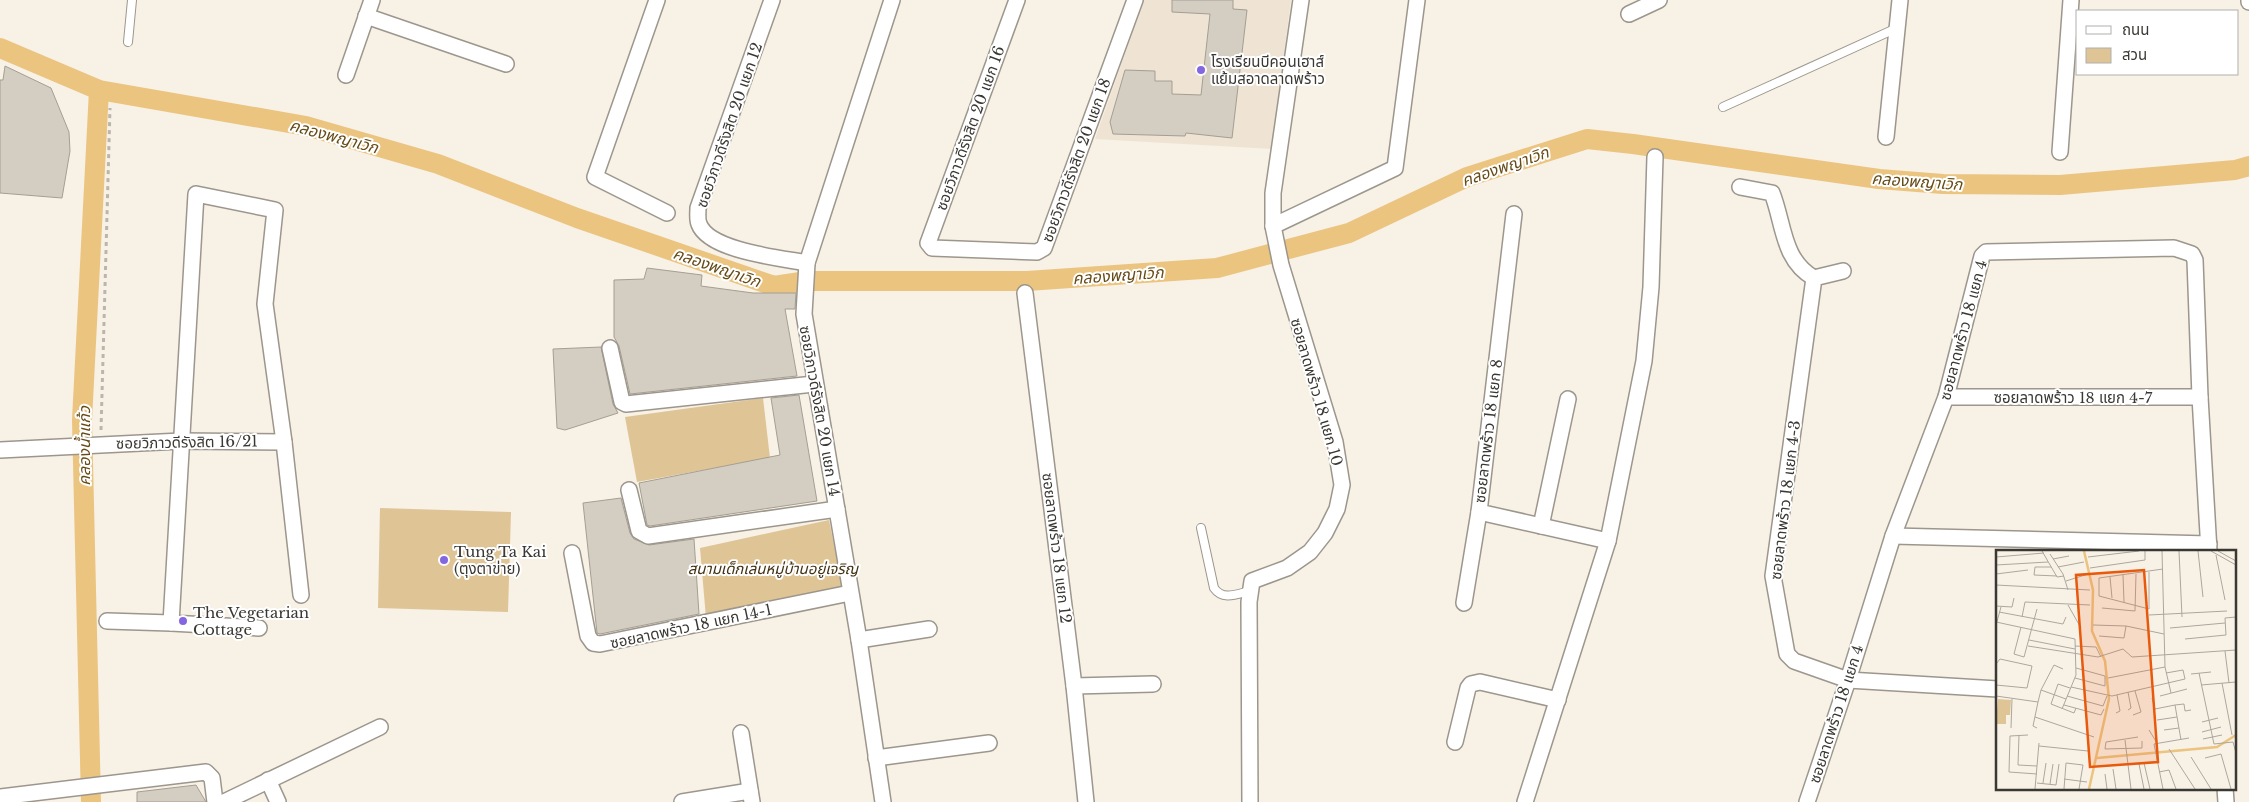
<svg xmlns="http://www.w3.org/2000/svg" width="2249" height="802" font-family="'Libre Baskerville','Noto Sans Thai',serif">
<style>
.built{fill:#efe4d3}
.green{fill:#dfc496}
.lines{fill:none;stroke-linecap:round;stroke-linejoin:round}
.canal{stroke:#ebc480;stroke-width:20}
.building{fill:#d4cdc2;stroke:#a49e93}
.lane-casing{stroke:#9c968c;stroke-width:10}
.street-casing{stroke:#9c968c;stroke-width:18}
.path{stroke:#bbb6ad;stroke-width:3;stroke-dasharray:4 4;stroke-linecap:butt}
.lane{stroke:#fff;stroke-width:8}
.street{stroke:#fff;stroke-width:15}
.poi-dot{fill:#8466e1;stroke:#fff;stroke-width:2}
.labels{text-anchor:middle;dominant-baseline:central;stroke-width:4;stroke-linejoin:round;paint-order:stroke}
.poi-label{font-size:15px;fill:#3a3833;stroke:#fff;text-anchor:start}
.street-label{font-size:15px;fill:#3a3833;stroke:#fff}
.park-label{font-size:15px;font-style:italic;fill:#423214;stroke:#fff}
.water-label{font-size:16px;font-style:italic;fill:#664b17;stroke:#fff}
.inset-river{fill:none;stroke:#ebc480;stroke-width:2.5}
.inset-road{fill:none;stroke:#aca79e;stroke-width:1}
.view{fill:#e8590c;fill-opacity:0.15;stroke:#e8590c;stroke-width:2.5}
.inset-edge{fill:none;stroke:#3a3833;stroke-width:2.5}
</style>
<rect width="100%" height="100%" fill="#f8f1e6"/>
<path class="built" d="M1144,0H1291L1272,149L1095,139Z"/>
<g class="green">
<path d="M763,398L770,458L637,482L625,417Z"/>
<path d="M380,508L511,512L508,612L378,608Z"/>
<path d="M829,520L843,589L706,618L700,548Z"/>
</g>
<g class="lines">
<g class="canal">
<path d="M0,48L99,90L306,126L438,164L577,218L774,286L807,281H1027L1217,268L1349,233L1467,177L1587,139L1633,144L1879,179L1943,184L2060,185L2235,170L2249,166"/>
<path d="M91,802L82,420L99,90"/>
</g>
</g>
<g class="building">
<path d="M1172,0H1233V9L1247,10L1232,138L1186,133L1185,136L1113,134L1110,122L1125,70L1155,71V81H1172V94L1201,95L1210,14L1172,12Z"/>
<path d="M5,66L51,88L69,132L70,151L62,198L0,193V80H3Z"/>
<path d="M647,268L702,275L701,286L753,293H796L795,309H785L797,376L630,394L619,346L614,337V280L644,279Z"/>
<path d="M601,347L613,404L618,413L565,430L557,428L553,349Z"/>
<path d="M799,395L817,501L650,526L647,525L639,483L780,455L771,398Z"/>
<path d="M621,498L630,533L634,539L649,545L694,539L699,614L600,634L597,633L583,503Z"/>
<path d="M196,785L206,802H137V792Z"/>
</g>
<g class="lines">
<defs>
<g id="lane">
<path d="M128,42L132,0"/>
<path d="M1723,107L1897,28"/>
<path d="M1201,528L1214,588C1223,601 1237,594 1250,591"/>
</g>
<g id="street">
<path d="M657,0L595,177L667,213"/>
<path d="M772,0L698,208C698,213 697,219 699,224C709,251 781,258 807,263"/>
<path d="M1017,0L928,243L932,248L1037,252L1044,248L1135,0"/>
<path d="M2249,0V2"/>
<path d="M1629,14L1659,0"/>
<path d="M366,16L506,64"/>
<path d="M346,75L372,0"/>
<path d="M1886,137L1900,0"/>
<path d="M2060,152L2071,0"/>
<path d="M1740,187L1772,193C1784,223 1782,260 1814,278"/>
<path d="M1514,214L1479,512L1608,541L1525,802"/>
<path d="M1273,226L1395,168L1417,0"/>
<path d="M1843,271L1814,278L1773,576L1787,654L1794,661L1848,680L1998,689"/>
<path d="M1025,293L1074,686L1086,802"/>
<path d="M610,348L622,402L626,404L814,384"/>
<path d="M1946,397H2200"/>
<path d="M0,450L181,441L284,442"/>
<path d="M629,490L639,531L648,536L837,509"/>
<path d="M1541,526L1568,399"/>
<path d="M1893,536L2209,544"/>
<path d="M1608,541L1644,361L1651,287L1655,157"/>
<path d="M572,553L588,636L593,643L600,644L850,593"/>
<path d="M1464,603L1479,512"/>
<path d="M107,621L171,623"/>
<path d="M259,628L171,623L196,194L275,210L265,304L284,442L301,595"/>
<path d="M859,640L929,629"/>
<path d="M1074,686L1153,684"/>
<path d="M741,733L752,802"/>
<path d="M1455,742L1468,688L1471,684L1480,682L1558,700"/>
<path d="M876,758L989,743"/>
<path d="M268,780L278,802"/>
<path d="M2225,788L2226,802"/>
<path d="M0,797L206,772L212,778L215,802"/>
<path d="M224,802L380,727"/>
<path d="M682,802L750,791"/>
<path d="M883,802L859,640L804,314L807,263L892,0"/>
<path d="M1250,802L1249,602L1252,581L1287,568L1310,552L1325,533L1337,509L1342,485L1335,442L1281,265L1273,226V193L1301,0"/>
<path d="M1807,802L1848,680L1893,536L1946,397L1982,256L1986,252L2174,248L2192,254L2195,260L2200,397L2209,551"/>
</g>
</defs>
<use href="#lane" class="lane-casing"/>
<use href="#street" class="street-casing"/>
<path class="path" d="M101,430L110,108"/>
<use href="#lane" class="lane"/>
<use href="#street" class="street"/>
</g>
<g class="poi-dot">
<circle cx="1201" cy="70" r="5"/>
<circle cx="444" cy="560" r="5"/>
<circle cx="183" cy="621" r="5"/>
</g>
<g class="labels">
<g class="poi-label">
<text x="1211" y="61">โรงเรียนบีคอนเฮาส์<tspan x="1211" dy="17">แย้มสอาดลาดพร้าว</tspan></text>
<text x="454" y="551">Tung Ta Kai<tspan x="454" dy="17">(ตุงตาข่าย)</tspan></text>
<text x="193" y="612">The Vegetarian<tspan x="193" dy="17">Cottage</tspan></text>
</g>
<g class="street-label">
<text transform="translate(729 125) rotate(-71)">ซอยวิภาวดีรังสิต 20 แยก 12</text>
<text transform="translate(970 128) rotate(-70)">ซอยวิภาวดีรังสิต 20 แยก 16</text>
<text transform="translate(1076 160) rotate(-70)">ซอยวิภาวดีรังสิต 20 แยก 18</text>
<text transform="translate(1963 330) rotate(-75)">ซอยลาดพร้าว 18 แยก 4</text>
<text transform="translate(1317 392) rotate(74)">ซอยลาดพร้าว 18 แยก 10</text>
<text x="2073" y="397">ซอยลาดพร้าว 18 แยก 4-7</text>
<text transform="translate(820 411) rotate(80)">ซอยวิภาวดีรังสิต 20 แยก 14</text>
<text transform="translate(1488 431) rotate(-83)">ซอยลาดพร้าว 18 แยก 8</text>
<text transform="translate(187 442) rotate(-1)">ซอยวิภาวดีรังสิต 16/21</text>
<text transform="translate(1785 500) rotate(-83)">ซอยลาดพร้าว 18 แยก 4-3</text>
<text transform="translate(1057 548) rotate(83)">ซอยลาดพร้าว 18 แยก 12</text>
<text transform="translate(691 626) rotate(-12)">ซอยลาดพร้าว 18 แยก 14-1</text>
<text transform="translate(1836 714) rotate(-72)">ซอยลาดพร้าว 18 แยก 4</text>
</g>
<g class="park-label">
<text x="773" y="568">สนามเด็กเล่นหมู่บ้านอยู่เจริญ</text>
</g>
<g class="water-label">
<text transform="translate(334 136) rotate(15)">คลองพญาเวิก</text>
<text transform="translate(1505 166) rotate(-19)">คลองพญาเวิก</text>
<text transform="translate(1917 181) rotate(4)">คลองพญาเวิก</text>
<text transform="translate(717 267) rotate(19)">คลองพญาเวิก</text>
<text transform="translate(1118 275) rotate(-4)">คลองพญาเวิก</text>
<text transform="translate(84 446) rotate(-90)">คลองน้ำแก้ว</text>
</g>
</g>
<g transform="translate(1996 550)">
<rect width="240" height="240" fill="#f8f1e6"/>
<path d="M2,149L15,150L14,165H10V174H0Z" fill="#dfc496"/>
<path class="inset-river" d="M88,1L97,40L96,81L109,111L113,149L93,239M101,208L221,197L240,185"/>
<path class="inset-road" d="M46,1L61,27L68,26M166,1L169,117L175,143M183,1L186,67M202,1L207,47M215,1L240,15M222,1L240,11M54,4L67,24L72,40M220,5L229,50M0,7L48,3M92,7L143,1M57,9L73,6M0,15L52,12M55,17H39L38,25L61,26M62,17L88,12M94,18L149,10V1M153,22V59L103,46V28L167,19M0,24L32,20M127,25L128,52M114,27L116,48M70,31L92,24M0,35L94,40M72,55L85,78M0,56L16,57L18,48M106,58L139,61L140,24M3,62L67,74L70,67M153,65L231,61M26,67L29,52L94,55M0,72L79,89L80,125L66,159M0,75L5,57M97,75L130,76M25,77L18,104L28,107L41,59M174,78L229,73M103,86L128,88L130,76L168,84M189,89L230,85L229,68L240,67M33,90L79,99M32,96L102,107L127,99L136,107L240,100M79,96L100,97L105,107M229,101L233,133M0,114L4,109L36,116L31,138L0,135M203,123L218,194L237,192L240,203M195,124L215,122M79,128L109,136V126L80,118M112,128L169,117M226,133L236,185M205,135L240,132M75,137L116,146L189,129L187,120L170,123M74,138L62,134L55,154L78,163L80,158M45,140L58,115L67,119M0,146L42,152L45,140L70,149M71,146L107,156L111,146M164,146L191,139M156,148L159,159L179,155L185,190M68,155L105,165L108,159M179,155L188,154L189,161L195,160M132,160L135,158L132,142M120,163L124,161L121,145M137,165L145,162L139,141M39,167L98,187M161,170L181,167M206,172L222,168M15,178L16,149M41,178L37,176L42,152M153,180L161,193M168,180L183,178M206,182L225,177M23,185L22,215L41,216M32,185L14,186L13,222L41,224M142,187L110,192L109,199L146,198V191M207,189L226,185M129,190L135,239M43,196L92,201M173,199L199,239M195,207L215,239M209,208L225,204L235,239M117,219L120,239M163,222L173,220L180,239M109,224L111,239M68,229L91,232M41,233L60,235L63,214M47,233L50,213M54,234L57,214M39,239L43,193M68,239L70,213L87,215L83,239M148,239L143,214L148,213L154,239M167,239L158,194L193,188"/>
<path class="view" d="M148,20L162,212L94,217L80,25Z"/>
<rect width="240" height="240" class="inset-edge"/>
</g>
<rect x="2076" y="10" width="162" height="65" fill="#ffffff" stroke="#b0afad"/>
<rect x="2086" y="26" width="25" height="8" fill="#ffffff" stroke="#b0afad"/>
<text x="2122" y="35" font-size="15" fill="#3a3833">ถนน</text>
<rect x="2086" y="48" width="25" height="15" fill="#dfc496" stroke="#b0afad"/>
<text x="2122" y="60" font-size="15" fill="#3a3833">สวน</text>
</svg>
